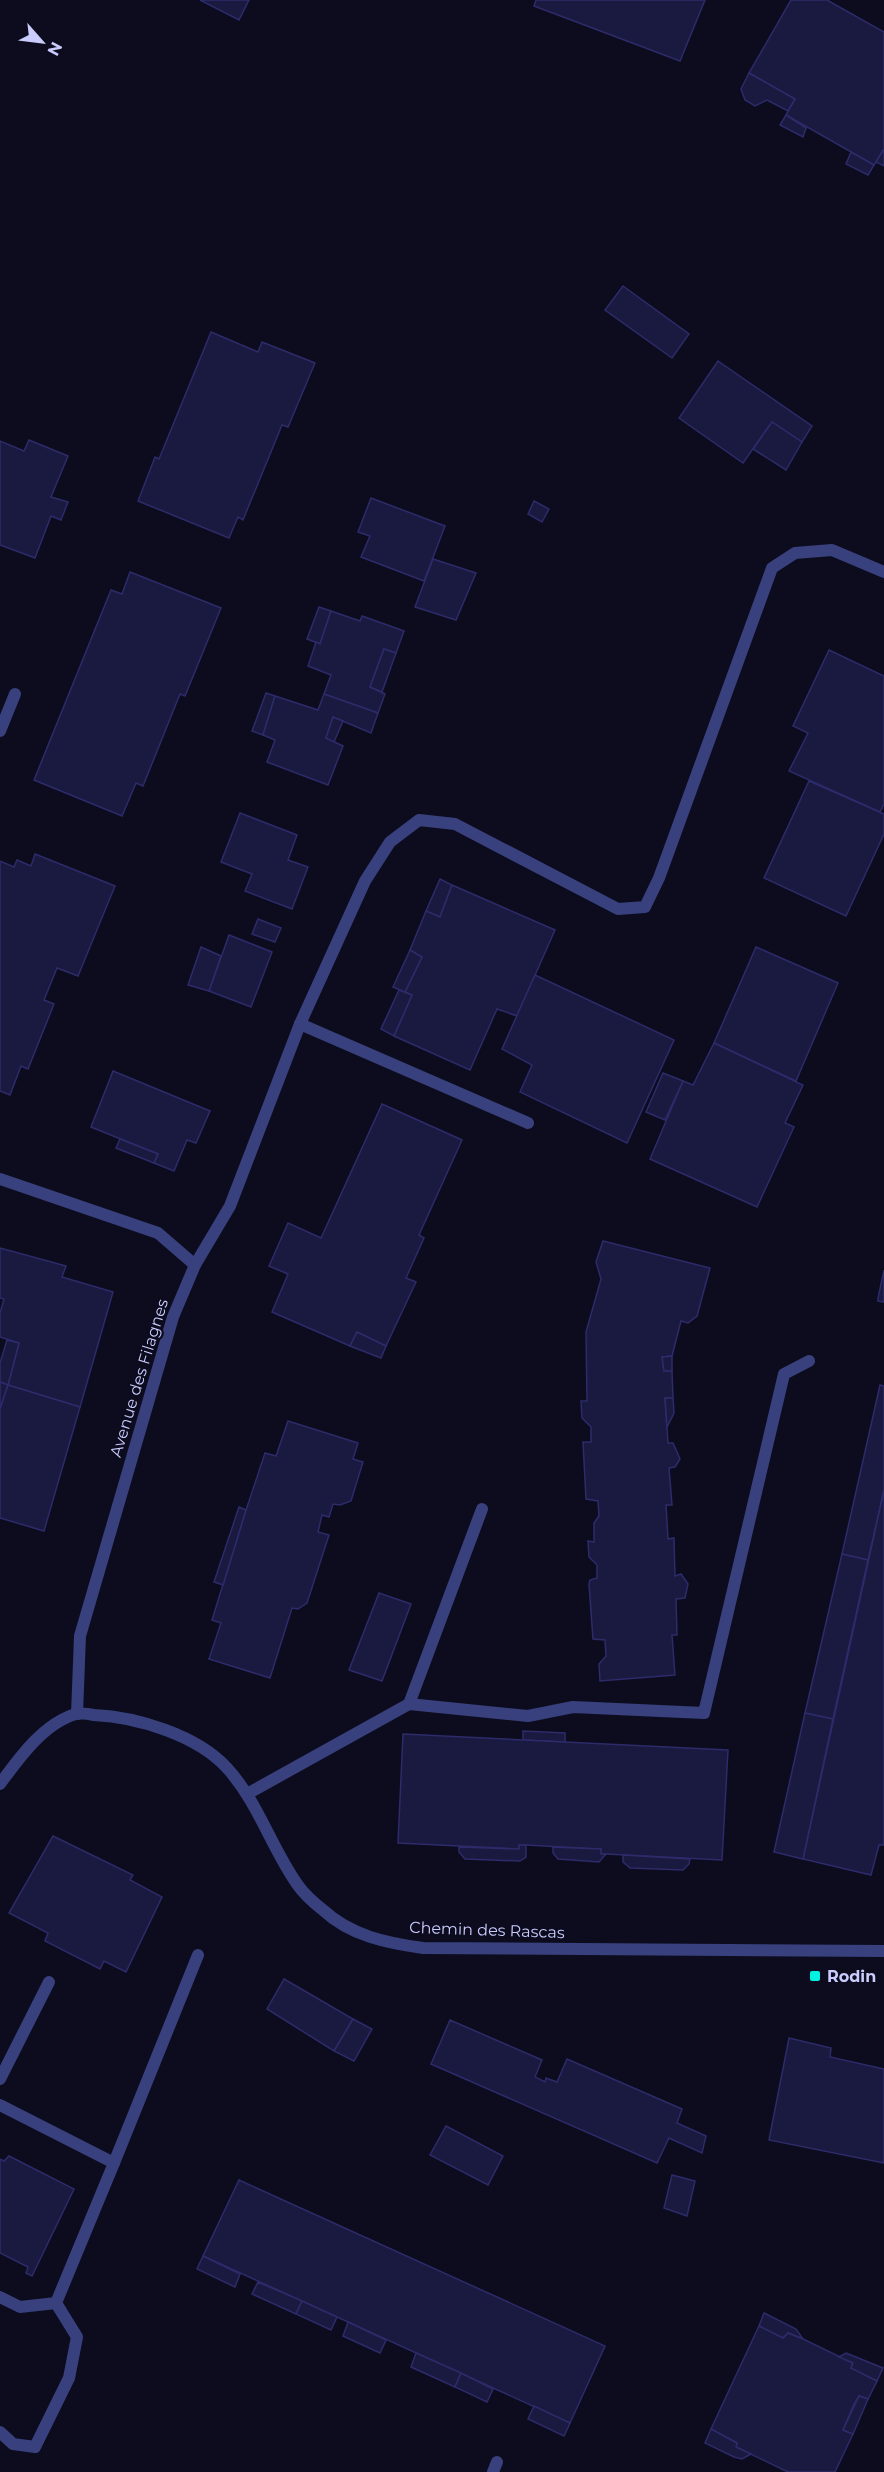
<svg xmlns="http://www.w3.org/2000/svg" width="884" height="2472" font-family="Montserrat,sans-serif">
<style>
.building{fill:#1a193f;stroke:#2d2b6a;stroke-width:1.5}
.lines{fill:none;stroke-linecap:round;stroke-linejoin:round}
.service{stroke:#38407d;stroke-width:12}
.minor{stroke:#38407d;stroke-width:12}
.poi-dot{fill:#03f1e2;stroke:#0c0c1e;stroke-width:2}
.labels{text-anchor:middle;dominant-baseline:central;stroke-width:4.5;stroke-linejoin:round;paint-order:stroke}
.street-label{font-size:16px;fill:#caccfe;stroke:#0c0c1e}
.poi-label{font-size:16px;font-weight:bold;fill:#caccfe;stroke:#0c0c1e;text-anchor:start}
</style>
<rect width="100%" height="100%" fill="#0c0c1e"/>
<g class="building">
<path d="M200,0H249L239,20Z"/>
<path d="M536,0H705L680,61L534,6Z"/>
<path d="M791,0H827L884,32V151L874,165L786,115L795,99L749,73Z"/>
<path d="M749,73L795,99L788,111L767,100L755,106L745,100L741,89Z"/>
<path d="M786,115L806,128L803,137L780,125Z"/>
<path d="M883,150L884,151V166L876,162Z"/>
<path d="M851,152L874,165L868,175L846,164Z"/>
<path d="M623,286L689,334L672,358L605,310Z"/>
<path d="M211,332L258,352L262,342L315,363L288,427L282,425L243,520L238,517L229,538L138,501L155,457L159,459Z"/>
<path d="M718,361L812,426L802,442L772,422L743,463L679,418Z"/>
<path d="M772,422L802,442L786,470L753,449Z"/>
<path d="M29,440L68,456L51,497L68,502L61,520L51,516L35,558L0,545V441L24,451Z"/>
<path d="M371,498L445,526L424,581L361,557L370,536L358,532Z"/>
<path d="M534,501L549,509L542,522L528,514Z"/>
<path d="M433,559L476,573L456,620L415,607Z"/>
<path d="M130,572L221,608L185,696L180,694L143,786L136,783L122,816L34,780L111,590L122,594Z"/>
<path d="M319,607L331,611L320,644L307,639Z"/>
<path d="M331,611L360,621L362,616L404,631L396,653L384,649L370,687L385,694L378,713L324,694L331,675L308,666L316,642L320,644Z"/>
<path d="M384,649L396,653L382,692L370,687Z"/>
<path d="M829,650L884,676V804L880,812L789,771L808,733L793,726Z"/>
<path d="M266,693L275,696L263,735L252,731Z"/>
<path d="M324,694L378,713L371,733L333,717L326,738L343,746L328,785L267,762L275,740L263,735L275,696L318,710Z"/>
<path d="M333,717L343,721L334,742L326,738Z"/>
<path d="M809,781L884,814V834L846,916L764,878Z"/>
<path d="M240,813L297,835L288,860L308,867L292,909L245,891L252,874L221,862Z"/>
<path d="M35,854L115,886L78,976L57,968L44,1000L54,1004L28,1069L21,1066L10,1095L0,1091V861L14,867L17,860L31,866Z"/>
<path d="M440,879L452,885L440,917L426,911Z"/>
<path d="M452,885L555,930L517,1016L497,1009L470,1070L394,1036L412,995L405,992L422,957L410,950L426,911L440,917Z"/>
<path d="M258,919L281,928L275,942L252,934Z"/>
<path d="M229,935L272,952L251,1007L209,991Z"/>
<path d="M201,947L221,956L209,991L188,985Z"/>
<path d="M756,947L838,983L796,1081L714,1043Z"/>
<path d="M410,950L422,957L405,992L393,987Z"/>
<path d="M535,975L674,1040L627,1143L520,1092L532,1065L502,1049Z"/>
<path d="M399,990L412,995L394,1036L381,1029Z"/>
<path d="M714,1043L803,1085L785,1123L794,1127L757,1207L650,1159L683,1081L693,1085Z"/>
<path d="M113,1071L210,1111L196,1143L187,1140L174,1171L154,1163L158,1154L91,1127Z"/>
<path d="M663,1073L683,1081L665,1120L646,1112Z"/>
<path d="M382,1104L462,1140L419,1235L424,1238L406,1278L416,1282L386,1346L357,1332L350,1346L272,1312L288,1274L269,1266L288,1223L321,1238Z"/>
<path d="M120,1139L158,1154L154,1163L116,1148Z"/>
<path d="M603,1241L710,1268L697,1316L688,1323L681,1321L672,1356L662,1357L664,1371H672L673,1398H665L668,1443H673L680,1459L675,1467L669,1468L672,1505H666L668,1539L674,1538L675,1576L681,1574L688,1584L685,1598L676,1599L677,1635H672L675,1675L600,1681L599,1664L606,1656L605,1640L593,1639L589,1584L590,1580L597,1578V1565L589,1557L588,1541L594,1542V1523L599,1516L598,1501L586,1499L583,1442H591V1427L582,1418L581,1401H587L586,1332L601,1279L596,1262Z"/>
<path d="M0,1248L66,1266L62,1277L113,1292L80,1407L8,1385L19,1343L0,1337V1313L4,1299L0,1298Z"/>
<path d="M884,1270V1302L878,1301V1298Z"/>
<path d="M357,1332L386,1346L381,1358L350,1346Z"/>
<path d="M7,1340L19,1343L8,1385L0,1382V1363Z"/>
<path d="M672,1356V1371H664L662,1357Z"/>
<path d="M0,1382L8,1385L0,1409Z"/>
<path d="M8,1385L80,1407L44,1531L0,1518V1409Z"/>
<path d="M880,1385L884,1386V1490L868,1560L842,1554Z"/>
<path d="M665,1398H673L674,1413L667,1427Z"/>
<path d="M288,1421L358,1443L353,1459L363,1462L351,1501L340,1505L333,1504L329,1517L322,1515L318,1532L329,1535L307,1603L298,1609L292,1608L270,1678L209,1659L221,1623L212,1620L246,1510L265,1453L276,1456Z"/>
<path d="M884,1490V1845H879L871,1875L803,1859Z"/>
<path d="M239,1507L246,1510L223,1585L214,1582Z"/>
<path d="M842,1554L868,1560L833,1719L805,1713Z"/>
<path d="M379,1593L411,1604L382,1681L349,1670Z"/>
<path d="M805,1713L833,1719L803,1859L774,1852Z"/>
<path d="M523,1731L565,1733V1742L523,1740Z"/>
<path d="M403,1734L728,1750L722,1860L606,1854H601V1849H597L526,1845H519V1849L398,1843Z"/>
<path d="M53,1836L133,1875L130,1880L162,1897L126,1972L104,1961L100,1969L45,1941L48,1933L9,1913Z"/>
<path d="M519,1845H526V1857L520,1861L465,1859L459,1852V1847L519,1849Z"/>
<path d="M553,1847L601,1849V1854H606L599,1862L558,1859L553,1853Z"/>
<path d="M623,1855L690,1859L689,1864L683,1870L630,1868L623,1862Z"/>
<path d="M284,1979L353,2019L334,2051L267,2009Z"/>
<path d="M353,2019L372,2029L354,2061L334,2051Z"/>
<path d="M450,2020L542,2060L535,2077L545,2082L546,2078L557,2082L567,2059L682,2109L677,2123L706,2136L702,2153L669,2138L657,2163L431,2064Z"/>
<path d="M789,2038L831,2048L830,2057L884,2069V2163L769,2140Z"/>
<path d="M446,2126L503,2156L488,2185L430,2155Z"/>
<path d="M9,2156L74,2189L32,2276L26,2273L28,2267L0,2253V2159L4,2161Z"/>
<path d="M672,2175L695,2181L687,2216L664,2208Z"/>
<path d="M239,2180L605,2346L570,2423L203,2256Z"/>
<path d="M203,2256L240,2274L235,2287L197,2269Z"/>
<path d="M258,2282L302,2301L296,2314L252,2294Z"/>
<path d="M302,2301L337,2317L331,2330L296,2314Z"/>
<path d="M764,2313L796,2329L803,2339L788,2333L783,2338L759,2326Z"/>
<path d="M348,2322L386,2340L380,2353L343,2336Z"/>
<path d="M759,2326L783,2338L788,2333L803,2339L853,2363L851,2368L877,2381L868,2399L859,2396L854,2404L843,2430L853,2434L835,2472H788L736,2447L737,2443L711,2429Z"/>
<path d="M416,2353L461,2373L455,2387L411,2367Z"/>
<path d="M846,2353L883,2368L877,2381L851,2368L853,2363L839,2357Z"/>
<path d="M461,2373L493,2389L487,2402L455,2387Z"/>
<path d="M859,2396L868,2399L853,2434L843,2430Z"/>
<path d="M534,2406L570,2423L564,2436L528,2419Z"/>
<path d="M711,2429L737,2443L736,2447L751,2454L742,2459L734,2457L705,2443Z"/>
</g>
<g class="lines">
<g class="service">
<path d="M0,731L15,694"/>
<path d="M300,1024L528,1123"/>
<path d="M409,1704L482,1509"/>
<path d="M247,1794L409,1704L528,1716L573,1707L704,1713L784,1374L809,1361"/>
<path d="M0,2079L49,1982"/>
<path d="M0,2105L114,2163L56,2303L77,2337L69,2378L35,2447L13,2444L0,2432"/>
<path d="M114,2163L198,1955"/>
<path d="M0,2297L20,2307L56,2303"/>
<path d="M493,2472L497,2462"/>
</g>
<g class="minor">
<path d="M0,1179L158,1233L195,1265L173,1317L80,1636L77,1714"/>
<path d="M195,1265L230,1206L300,1024L365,881L390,842L419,820L455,824L618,909L645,907L659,878L772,568L795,553L832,550L884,572"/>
<path d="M0,1784C19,1758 44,1723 76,1714C81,1713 89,1714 94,1715C137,1717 197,1735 227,1768C258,1802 271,1847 297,1884C304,1894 314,1903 323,1910C351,1936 387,1943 423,1948L884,1951"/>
</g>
</g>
<rect class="poi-dot" x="809" y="1970" width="12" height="12" rx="3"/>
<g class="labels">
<g class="street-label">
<text transform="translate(139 1378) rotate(-73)">Avenue des Filagnes</text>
<text transform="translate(487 1930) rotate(2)">Chemin des Rascas</text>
</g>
<g class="poi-label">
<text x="827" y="1976">Rodin</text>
</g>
</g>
<g transform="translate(42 42) rotate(118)" stroke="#0c0c1e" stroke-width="4.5" paint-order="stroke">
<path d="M0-4.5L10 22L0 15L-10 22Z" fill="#caccfe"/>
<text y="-9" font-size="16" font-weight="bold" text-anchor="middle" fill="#caccfe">N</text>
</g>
</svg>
